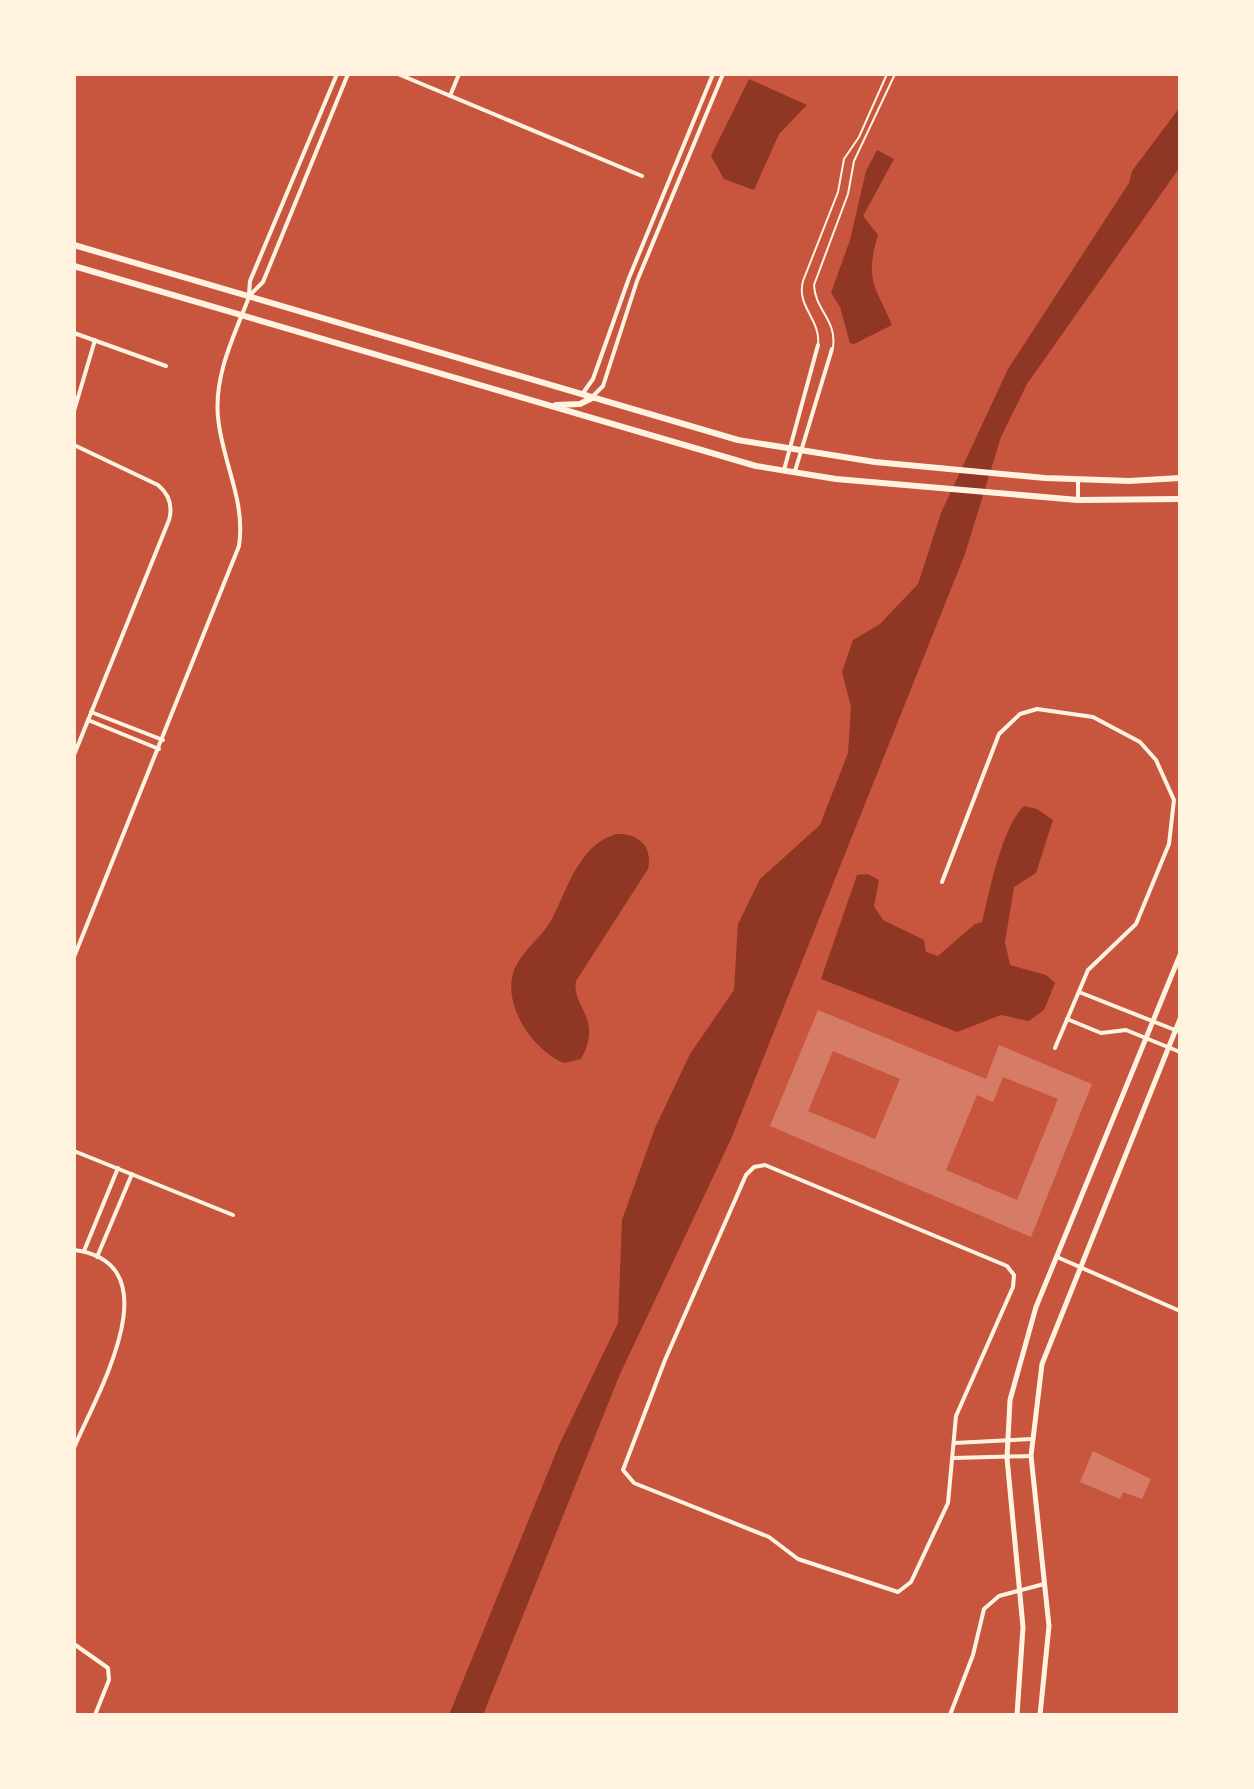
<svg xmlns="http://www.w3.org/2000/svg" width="1254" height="1789" font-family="Signika,sans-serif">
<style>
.water{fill:#8f3625}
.building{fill:#d67c66;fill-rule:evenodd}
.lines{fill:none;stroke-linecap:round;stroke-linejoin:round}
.service{stroke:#fff3e0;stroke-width:2}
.minor{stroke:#fff3e0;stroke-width:4}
.tertiary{stroke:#fff3e0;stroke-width:4}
.secondary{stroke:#fff3e0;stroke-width:5}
.primary{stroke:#fff3e0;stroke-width:6}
</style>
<rect width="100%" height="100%" fill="#c8553d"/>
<g class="water">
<path d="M749,79L807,105L779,134L754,190L724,179L711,156Z"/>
<path d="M1180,107V167L1027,384L1001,437L965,554L731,1139L620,1374L483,1715H449L560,1443L618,1323L622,1220L655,1128L690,1054L734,990L738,924L760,879L820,825L848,753L851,707L842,672L853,640L880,624L918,584L941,513L1008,369L1129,183L1132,171Z"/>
<path d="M877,150L894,159L863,216L878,235C864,281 876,286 892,325L854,344L850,343L840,307L831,293L850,240L866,171Z"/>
<path d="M1024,806L1037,809L1053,820L1036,873L1014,887L1005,942L1010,965L1046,975L1055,983L1044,1010L1029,1021L1001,1015L957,1032L821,979L857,875L868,874L879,880L874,906L883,920L924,940L926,952L938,956L975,924L982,922C990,890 1001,829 1024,806Z"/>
<path d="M616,834C639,833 653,847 648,869L576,981C571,1008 604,1017 581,1059L564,1063C532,1050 500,1002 515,968C523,950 542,937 552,919C568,888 579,845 616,834Z"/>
</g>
<g class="building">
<path d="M818,1010L986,1079L999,1045L1092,1084L1031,1237L770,1126ZM833,1051L900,1079L875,1139L808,1111ZM1003,1077L1058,1099L1017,1200L946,1170L977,1095L993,1102Z"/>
<path d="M1093,1451L1151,1479L1142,1499L1123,1492L1120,1499L1080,1482Z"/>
</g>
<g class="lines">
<g class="service">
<path d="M818,345C821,319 796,307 803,281L838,192L844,159L859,137L887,74"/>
<path d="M833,347C837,320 815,310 814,285L848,194L854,161L895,74"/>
</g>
<g class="minor">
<path d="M398,74L642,176"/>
<path d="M450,96L459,74"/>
<path d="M249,294L250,281L337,74"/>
<path d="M250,295L263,282L348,74"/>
<path d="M74,333L166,366"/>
<path d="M583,393L593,379L629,278L713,74"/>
<path d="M593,396L603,386L637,281L723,74"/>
<path d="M74,411L95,340"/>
<path d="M74,445L158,485C170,495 173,506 169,520L74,755"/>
<path d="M784,470L818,345"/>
<path d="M795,471L832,349"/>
<path d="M1078,500V480"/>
<path d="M91,712L163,740"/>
<path d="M88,720L159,749"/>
<path d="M942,882L999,734L1020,714L1037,709L1093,717L1140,742L1156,760L1174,800L1169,844L1136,924L1088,970L1055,1048"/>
<path d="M1079,992L1180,1032"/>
<path d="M1067,1019L1101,1033L1126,1030L1180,1052"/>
<path d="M74,1151L233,1215"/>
<path d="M765,1165L1007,1266L1014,1275L1013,1287L956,1416L948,1503L911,1582L898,1592L798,1559L769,1537L634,1483L623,1470L665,1360L746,1175L754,1167Z"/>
<path d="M74,1250C176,1263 95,1397 74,1448"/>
<path d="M84,1251L118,1168"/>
<path d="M97,1257L132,1174"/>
<path d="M1057,1257L1180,1311"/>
<path d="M954,1443L1033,1439"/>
<path d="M954,1458L1031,1456"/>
<path d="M74,1644L108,1668L109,1680L95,1715"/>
<path d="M950,1715L973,1655L984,1609L999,1596L1044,1584"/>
</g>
<path class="tertiary" d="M74,957L239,546C246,500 222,462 218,417C214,375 234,336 249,297"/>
<g class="secondary">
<path d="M1017,1715L1023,1627L1007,1458L1010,1400L1036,1307L1180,955"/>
<path d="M1040,1715L1049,1626L1031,1456L1042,1364L1180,1019"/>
</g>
<g class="primary">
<path d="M74,245L738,440L875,462L1045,478L1129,481L1180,478"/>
<path d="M74,266L756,466L836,479L1078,500L1180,499"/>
<path d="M556,405L580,404L592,398"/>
</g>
</g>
<rect width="1254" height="1789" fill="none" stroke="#fff3e0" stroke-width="152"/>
</svg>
